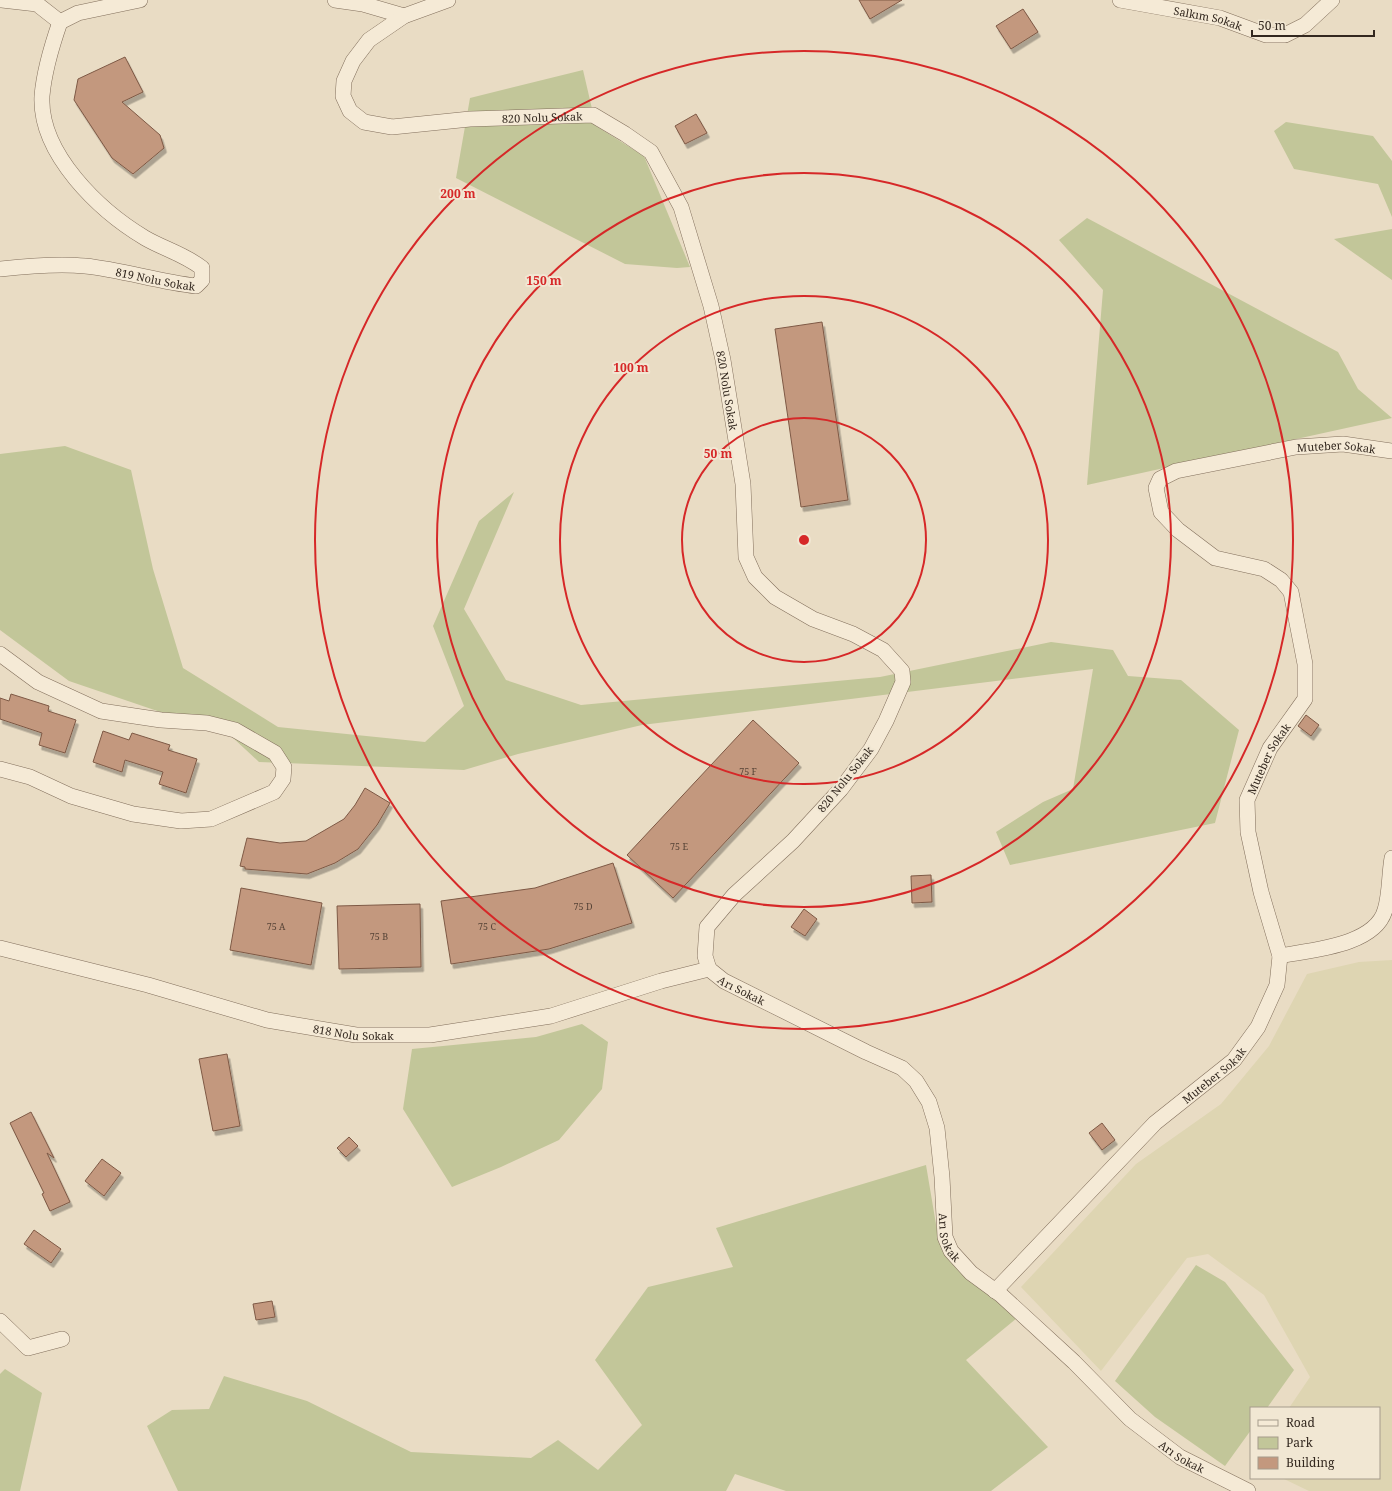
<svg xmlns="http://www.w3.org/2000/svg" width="1392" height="1491" font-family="'Noto Serif',serif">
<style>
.farmland{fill:#ded5b2}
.green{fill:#c2c699}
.building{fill:#c3987e;stroke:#7e5945;filter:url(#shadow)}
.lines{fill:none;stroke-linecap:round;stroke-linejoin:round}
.street-casing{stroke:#826f5c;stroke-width:16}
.street{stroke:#f5ead6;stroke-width:15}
.ring{fill:none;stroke:#d62828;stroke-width:2}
.labels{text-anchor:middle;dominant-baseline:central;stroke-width:4;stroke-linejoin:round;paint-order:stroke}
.number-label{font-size:9px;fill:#574437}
.street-label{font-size:11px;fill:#33281f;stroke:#f1e7d3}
.centre{fill:#d62828;stroke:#f1e7d3;stroke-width:2}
.ring-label{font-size:12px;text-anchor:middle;font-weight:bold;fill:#d62828;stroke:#f1e7d3;stroke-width:4;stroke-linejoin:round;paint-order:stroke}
</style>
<defs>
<filter id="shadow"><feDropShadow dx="2.5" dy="4.5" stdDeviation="0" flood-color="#0004"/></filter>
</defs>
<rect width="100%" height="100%" fill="#e9dcc4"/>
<path class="farmland" d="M1392,960V1491H1309L1282,1478H1379V1408H1289L1310,1377L1264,1295L1208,1254L1187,1258L1101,1371L1021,1287L1136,1164L1221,1104L1269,1046L1307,974L1359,962Z"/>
<g class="green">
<path d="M583,70L596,126L644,156L690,267L677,268L625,264L456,178L470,98Z"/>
<path d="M1286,122L1373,136L1392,161V217L1378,184L1294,169L1274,131Z"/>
<path d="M1087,218L1338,352L1358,389L1392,418L1087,485L1103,290L1059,240Z"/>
<path d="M1392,229V280L1334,239Z"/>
<path d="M65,446L131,470L153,569L183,668L278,727L425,742L464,706L433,626L479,521L514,492L464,609L506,680L581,705L880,677L1051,642L1113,650L1128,676L1181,680L1239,730L1215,823L1010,865L996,832L1043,802L1073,789L1093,669L642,725L518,754L464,770L259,762L231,736L69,681L0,630V454Z"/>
<path d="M582,1024L608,1042L602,1089L559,1140L501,1167L452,1187L403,1109L412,1049L536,1037Z"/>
<path d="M926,1165L939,1242L1017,1318L966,1360L1048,1447L991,1491H786L735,1474L726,1491H178L147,1426L172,1410L209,1409L224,1376L307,1401L411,1452L531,1458L558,1440L598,1470L642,1425L595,1360L648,1287L733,1267L716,1228Z"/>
<path d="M1196,1265L1225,1282L1294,1370L1267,1408H1251V1430L1225,1466L1155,1417L1115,1381Z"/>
<path d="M5,1369L42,1393L20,1491H0V1374Z"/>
</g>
<g class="building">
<path d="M859,0H902L870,19Z"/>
<path d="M1023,9L1038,32L1011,49L996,26Z"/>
<path d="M125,57L143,92L122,102L160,135L164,148L133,174L112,158L74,100L78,79Z"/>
<path d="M696,114L707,133L685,144L675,126Z"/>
<path d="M822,322L848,500L801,507L775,329Z"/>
<path d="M11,694L49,706L48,711L76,720L65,753L39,745L42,733L0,719V698L9,701Z"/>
<path d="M1306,715L1319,725L1311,736L1298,726Z"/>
<path d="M753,720L799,763L673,898L627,855Z"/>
<path d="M103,731L129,740L132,733L170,745L168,750L197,759L186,793L159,784L163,772L125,760L122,772L93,762Z"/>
<path d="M365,788L390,803L377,825L358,849L335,863L307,874L245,869V867L240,866L247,838L280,843L306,841L344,819L355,805Z"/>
<path d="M613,863L632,923L549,949L451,964L441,901L535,888Z"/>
<path d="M931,875L932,902L912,903L911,876Z"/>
<path d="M241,888L322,903L311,965L230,950Z"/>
<path d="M420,904L421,967L339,969L337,906Z"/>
<path d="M804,909L817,919L805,936L791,927Z"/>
<path d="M227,1054L240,1126L213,1131L199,1059Z"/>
<path d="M31,1112L54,1158L47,1153L70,1202L50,1211L42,1194L44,1193L10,1123Z"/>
<path d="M1102,1123L1115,1140L1102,1150L1089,1133Z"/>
<path d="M349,1137L358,1146L346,1157L337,1148Z"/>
<path d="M102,1159L121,1173L104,1196L85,1181Z"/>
<path d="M34,1230L61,1249L51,1263L24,1244Z"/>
<path d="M272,1301L275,1317L256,1320L253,1304Z"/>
</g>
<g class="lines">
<defs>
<g id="street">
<path d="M2,0L37,4L60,22"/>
<path d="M335,0L363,4L404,16"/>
<path id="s1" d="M448,0L404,16L369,40L353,61L344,81L343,96L350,111L364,122L392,127L470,119L593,115L625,134L651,152L681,207L711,306L723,360L743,484L746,557L755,577L775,597L813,619L853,634L883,650L902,671L903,682L886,721L871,749L841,789L793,841L734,895L707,927L705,956L709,969"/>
<path id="s2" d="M1120,0L1220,18L1266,35H1285L1305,25L1332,0"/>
<path id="s3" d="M0,269C27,266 58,263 85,266C123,270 159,282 196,286L202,280V268C184,254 164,249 145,238C100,211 39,154 42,96C44,72 52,45 60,22L78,13L140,0"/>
<path d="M0,654L38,682L101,711L161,720L207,723L235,730L275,753L284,767L283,779L274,792L211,819L181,821L133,814L71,796L30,777L0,769"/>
<path id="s4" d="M0,948L148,985L267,1020L356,1035H430L551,1016L661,981L709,969"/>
<path d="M1280,956C1310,950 1375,946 1385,910C1390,894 1389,875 1392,858"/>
<path id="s5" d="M709,969L724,981L866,1052L902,1068L916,1081L929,1102L937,1128L942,1177L945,1237L951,1251L971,1273L1001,1295L1074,1362L1130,1419L1180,1457L1248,1491"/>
<path id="s6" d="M995,1291L1155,1123L1234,1060L1258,1027L1277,985L1280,956L1261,892L1248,832L1247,800L1270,748L1305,699V664L1291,592L1281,580L1264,569L1215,558L1178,530L1161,512L1156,488L1160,479L1176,471L1296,447L1343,444L1392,451"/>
<path d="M0,1321L28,1348L62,1339"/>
</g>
</defs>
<use href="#street" class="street-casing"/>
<use href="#street" class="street"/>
</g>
<g class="ring">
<circle cx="804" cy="540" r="122"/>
<circle cx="804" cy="540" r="244"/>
<circle cx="804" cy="540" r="367"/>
<circle cx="804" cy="540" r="489"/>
</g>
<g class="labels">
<g class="number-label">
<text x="748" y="771">75 F</text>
<text x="679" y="846">75 E</text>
<text x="583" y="906">75 D</text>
<text x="276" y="926">75 A</text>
<text x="487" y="926">75 C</text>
<text x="379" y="936">75 B</text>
</g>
<g class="street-label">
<text stroke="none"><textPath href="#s2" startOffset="90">Salkım Sokak</textPath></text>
<text stroke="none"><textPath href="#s1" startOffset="366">820 Nolu Sokak</textPath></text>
<text stroke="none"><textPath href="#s3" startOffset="157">819 Nolu Sokak</textPath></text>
<text stroke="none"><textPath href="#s1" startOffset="738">820 Nolu Sokak</textPath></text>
<text stroke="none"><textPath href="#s6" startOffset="1207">Muteber Sokak</textPath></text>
<text stroke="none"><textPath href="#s6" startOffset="656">Muteber Sokak</textPath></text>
<text transform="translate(845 779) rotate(-51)">820 Nolu Sokak</text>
<text stroke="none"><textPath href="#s5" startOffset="39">Arı Sokak</textPath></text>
<text stroke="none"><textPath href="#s4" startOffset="364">818 Nolu Sokak</textPath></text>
<text stroke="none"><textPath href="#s6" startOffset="308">Muteber Sokak</textPath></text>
<text stroke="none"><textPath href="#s5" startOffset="399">Arı Sokak</textPath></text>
<text stroke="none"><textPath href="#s5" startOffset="723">Arı Sokak</textPath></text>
</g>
</g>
<circle cx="804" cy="540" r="6" class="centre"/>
<g class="ring-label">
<text x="458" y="198">200 m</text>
<text x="544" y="285">150 m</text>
<text x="631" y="372">100 m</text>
<text x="718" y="458">50 m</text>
</g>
<rect x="1250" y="1407" width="130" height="72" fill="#f1e7d3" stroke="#a59b8b"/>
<rect x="1258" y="1420" width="20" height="6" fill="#f5ead6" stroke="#a59b8b"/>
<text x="1286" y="1427" font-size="12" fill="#33281f">Road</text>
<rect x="1258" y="1437" width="20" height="12" fill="#c2c699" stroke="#a59b8b"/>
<text x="1286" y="1447" font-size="12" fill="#33281f">Park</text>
<rect x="1258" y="1457" width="20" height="12" fill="#c3987e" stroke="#a59b8b"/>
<text x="1286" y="1467" font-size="12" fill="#33281f">Building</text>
<path d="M1252 30v6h122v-6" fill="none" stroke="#33281f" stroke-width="2"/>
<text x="1258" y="30" font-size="12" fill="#33281f" stroke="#f1e7d3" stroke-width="3" paint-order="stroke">50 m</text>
</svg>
